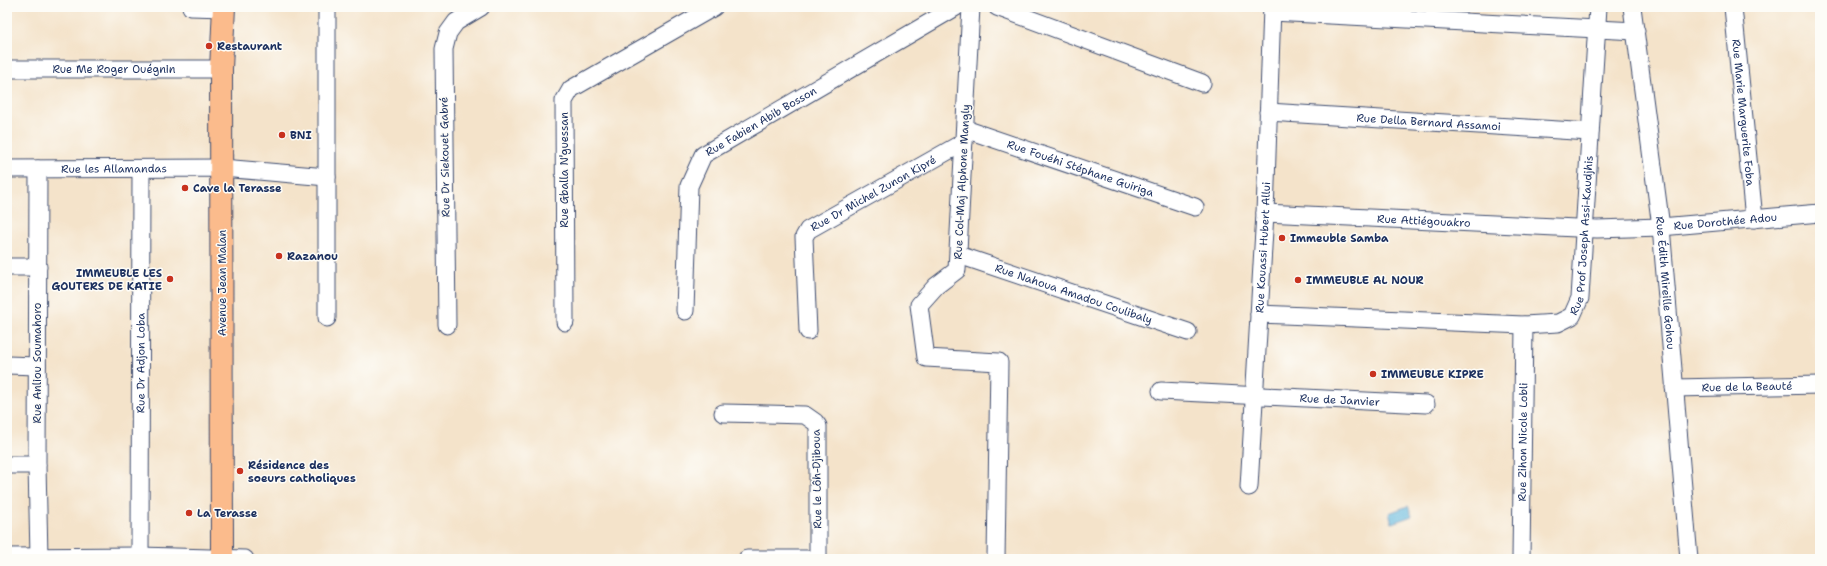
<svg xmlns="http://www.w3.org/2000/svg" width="1827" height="566" font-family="'Shantell Sans',sans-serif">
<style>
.water{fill:#5fb6dc;stroke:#3d729d}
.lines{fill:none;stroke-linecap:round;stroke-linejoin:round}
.minor-casing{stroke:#3c4a6e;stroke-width:19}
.major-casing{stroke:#3c4a6e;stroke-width:24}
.minor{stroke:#fff;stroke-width:17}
.major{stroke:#fbbb8c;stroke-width:22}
.poi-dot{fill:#c8321e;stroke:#fdfcf7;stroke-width:1.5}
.labels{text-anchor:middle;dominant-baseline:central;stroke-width:3;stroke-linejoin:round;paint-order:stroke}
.poi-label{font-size:11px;font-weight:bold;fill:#1b2f5e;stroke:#fdfcf7;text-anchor:start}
.street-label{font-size:11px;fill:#1b2f5e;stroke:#fdfcf7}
</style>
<rect width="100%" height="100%" fill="#fdfcf7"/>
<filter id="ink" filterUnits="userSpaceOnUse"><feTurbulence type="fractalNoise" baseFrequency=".025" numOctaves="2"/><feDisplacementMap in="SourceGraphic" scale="8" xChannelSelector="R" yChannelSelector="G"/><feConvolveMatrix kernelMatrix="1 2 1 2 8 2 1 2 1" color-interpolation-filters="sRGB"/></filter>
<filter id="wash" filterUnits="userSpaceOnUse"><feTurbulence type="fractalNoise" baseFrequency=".012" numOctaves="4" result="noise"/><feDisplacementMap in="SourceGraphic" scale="16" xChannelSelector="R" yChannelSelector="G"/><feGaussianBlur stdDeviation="0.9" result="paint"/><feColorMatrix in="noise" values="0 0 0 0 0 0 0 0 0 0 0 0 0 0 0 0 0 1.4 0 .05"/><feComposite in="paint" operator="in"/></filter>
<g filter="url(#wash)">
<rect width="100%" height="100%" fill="#f4e3ca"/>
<path class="water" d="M1408,506L1412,516L1392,523L1389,513Z"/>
</g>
<g filter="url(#ink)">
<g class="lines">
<defs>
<g id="minor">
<path d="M191,7L224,8"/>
<path d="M327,7V318"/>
<path d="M971,7L957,270L936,286L919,305L926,358L999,362L996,559"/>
<path d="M997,7L1202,83"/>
<path id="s1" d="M1632,7L1661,227L1689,559"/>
<path id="s2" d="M1733,7L1754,219"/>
<path d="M1272,12L1636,31"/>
<path id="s3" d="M7,69H221"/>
<path id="s4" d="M1268,112L1590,132"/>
<path id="s5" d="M965,129L1195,207"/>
<path id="s6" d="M7,169L222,168L327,177"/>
<path d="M38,169L37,465L39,557"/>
<path id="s7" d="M1265,213L1597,229L1661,227L1820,213"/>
<path id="s8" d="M959,255L1188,332"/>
<path d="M7,267H38"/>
<path id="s9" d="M685,311L689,186L703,155L956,7"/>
<path id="s10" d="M1259,314L1524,325L1558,323L1572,316L1580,298L1598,7"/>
<path d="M565,322L564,101L571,89L714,7"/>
<path d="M447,325L444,49L448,33L456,22L481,7"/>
<path id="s11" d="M808,331L804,237L808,230L964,142"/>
<path d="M7,365L37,366"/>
<path id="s12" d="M1674,388L1820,385"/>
<path id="s13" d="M1161,391L1426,404"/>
<path d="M723,413L805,415L815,422L818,426V559"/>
<path d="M7,465H37"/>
<path id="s14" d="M1249,487L1265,213L1272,7"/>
<path id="s15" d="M140,556L141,169"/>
<path d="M7,557L140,556L245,559"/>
<path d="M747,559H810"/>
<path id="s16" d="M1521,559L1524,325"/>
</g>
<path id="major" d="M222,559L221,69L224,7"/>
</defs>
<use href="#minor" class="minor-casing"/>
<use href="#major" class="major-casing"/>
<use href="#minor" class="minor"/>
<use href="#major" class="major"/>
</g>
</g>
<g class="poi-dot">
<circle cx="209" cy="46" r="4"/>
<circle cx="282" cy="135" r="4"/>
<circle cx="185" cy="188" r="4"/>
<circle cx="1282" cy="238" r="4"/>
<circle cx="279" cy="256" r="4"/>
<circle cx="170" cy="279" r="4"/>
<circle cx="1298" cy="280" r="4"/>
<circle cx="1373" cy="374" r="4"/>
<circle cx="240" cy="471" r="4"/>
<circle cx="189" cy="513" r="4"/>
</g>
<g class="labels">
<g class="poi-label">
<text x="217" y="46">Restaurant</text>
<text x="290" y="135">BNI</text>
<text x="193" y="188">Cave la Terasse</text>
<text x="1290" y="238">Immeuble Samba</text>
<text x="287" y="256">Razanou</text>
<text x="162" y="273" text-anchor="end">IMMEUBLE LES<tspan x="162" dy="13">GOUTERS DE KATIE</tspan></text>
<text x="1306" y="280">IMMEUBLE AL NOUR</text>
<text x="1381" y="374">IMMEUBLE KIPRE</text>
<text x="248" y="465">Résidence des<tspan x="248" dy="13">soeurs catholiques</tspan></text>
<text x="197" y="513">La Terasse</text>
</g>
<g class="street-label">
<text stroke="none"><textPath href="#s3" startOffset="107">Rue Me Roger Ouégnin</textPath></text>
<text stroke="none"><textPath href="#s2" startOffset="106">Rue Marie Marguerite Foba</textPath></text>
<text stroke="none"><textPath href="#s9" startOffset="226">Rue Fabien Abib Bosson</textPath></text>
<text stroke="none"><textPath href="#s4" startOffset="161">Rue Della Bernard Assamoi</textPath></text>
<text transform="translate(445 157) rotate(-91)">Rue Dr Siekouet Gabré</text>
<text stroke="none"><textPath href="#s5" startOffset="122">Rue Fouéhi Stéphane Guiriga</textPath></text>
<text stroke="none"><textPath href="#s6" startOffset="107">Rue les Allamandas</textPath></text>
<text transform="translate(564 170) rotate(-90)">Rue Gballa N'guessan</text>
<text transform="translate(962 182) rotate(-87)">Rue Col-Maj Alphone Mangly</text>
<text stroke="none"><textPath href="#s11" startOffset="177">Rue Dr Michel Zunon Kipré</textPath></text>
<text stroke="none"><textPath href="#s7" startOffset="159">Rue Attiégouakro</textPath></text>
<text stroke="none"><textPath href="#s7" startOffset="461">Rue Dorothée Adou</textPath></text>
<text stroke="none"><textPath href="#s10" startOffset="397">Rue Prof Joseph Assi-Kaudjhis</textPath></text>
<text stroke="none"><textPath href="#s14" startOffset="240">Rue Kouassi Hubert Allui</textPath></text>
<text transform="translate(222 283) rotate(-90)">Avenue Jean Malan</text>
<text stroke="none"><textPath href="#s1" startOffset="278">Rue Édith Mireille Gohou</textPath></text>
<text stroke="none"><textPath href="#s8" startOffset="121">Rue Nahoua Amadou Coulibaly</textPath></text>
<text transform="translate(37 363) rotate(-90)">Rue Anliou Soumahoro</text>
<text stroke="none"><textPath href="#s15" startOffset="193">Rue Dr Adjon Loba</textPath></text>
<text stroke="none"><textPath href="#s12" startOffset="73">Rue de la Beauté</textPath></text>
<text stroke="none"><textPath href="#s13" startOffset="179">Rue de Janvier</textPath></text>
<text stroke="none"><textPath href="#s16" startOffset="117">Rue Zihon Nicole Lobli</textPath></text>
<text transform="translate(817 479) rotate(-91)">Rue le Lôh-Djiboua</text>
</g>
</g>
<rect width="1827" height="566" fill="none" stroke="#fdfcf7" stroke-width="24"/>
</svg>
